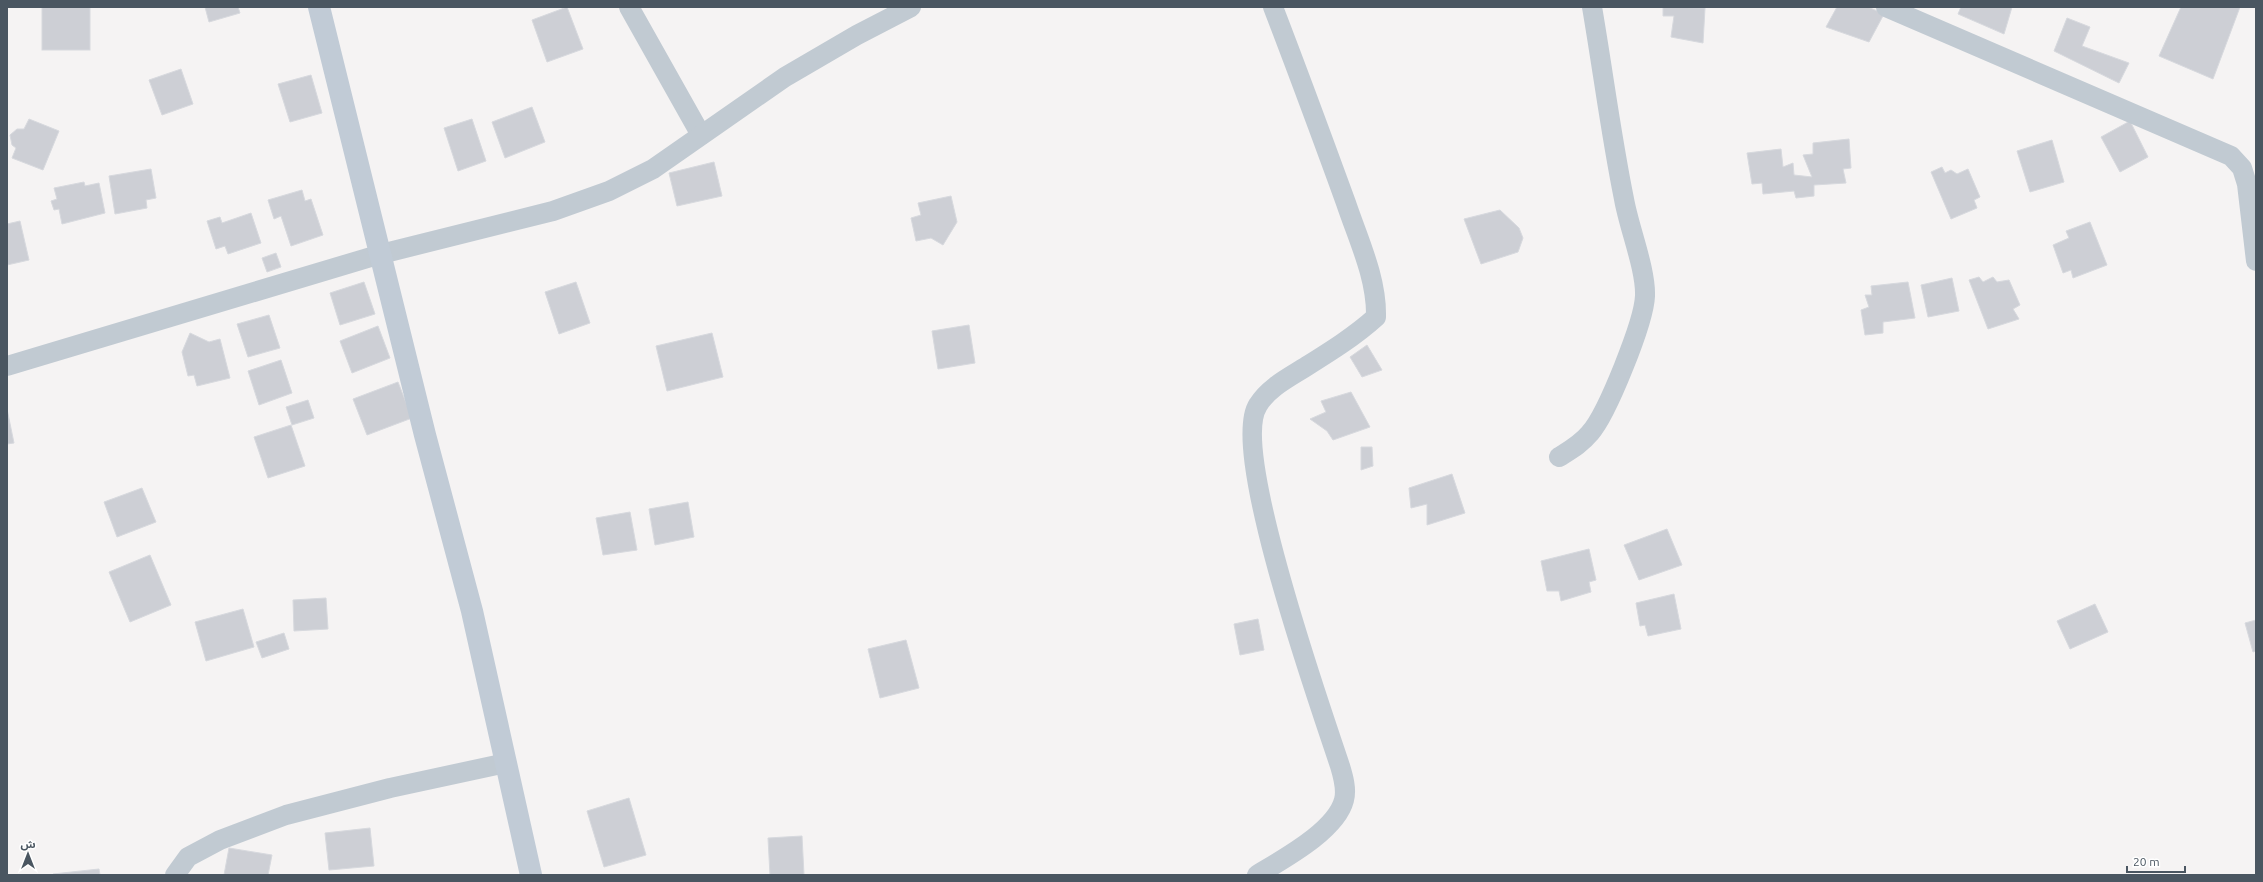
<svg xmlns="http://www.w3.org/2000/svg" width="2263" height="882" font-family="Ubuntu,'Noto Sans Arabic',sans-serif">
<style>
.building{fill:#cdcfd5;stroke:#d7d9de}
.lines{fill:none;stroke-linecap:round;stroke-linejoin:round}
.street{stroke:#c1cad2;stroke-width:20}
.secondary{stroke:#c1cbd6;stroke-width:22}
</style>
<rect width="100%" height="100%" fill="#f5f3f3"/>
<g class="building">
<rect x="42" y="7" width="48" height="43"/>
<path d="M205,7H238L240,13L209,22Z"/>
<path d="M567,7L583,49L547,62L532,20Z"/>
<path d="M1663,7L1705,8L1703,43L1671,37L1674,16H1663Z"/>
<path d="M1837,7H1868L1884,14L1869,42L1826,27Z"/>
<path d="M1961,7H2012L2004,34L1958,14Z"/>
<path d="M2181,7H2240L2213,79L2159,56Z"/>
<path d="M2067,18L2090,27L2082,46L2129,63L2119,83L2054,51Z"/>
<path d="M181,69L193,104L162,115L149,80Z"/>
<path d="M311,75L322,113L290,122L278,84Z"/>
<path d="M532,107L545,142L505,158L492,122Z"/>
<path d="M29,119L59,131L43,170L12,158L16,148L12,145L10,135L17,129H24Z"/>
<path d="M472,119L486,161L458,171L444,128Z"/>
<path d="M2130,121L2148,157L2120,172L2101,137Z"/>
<path d="M1849,139L1851,168L1843,169L1846,183L1814,185V196L1796,198L1794,191L1763,194L1762,183L1752,184L1747,153L1781,149L1783,167L1793,163L1794,175L1812,177L1803,155L1813,154V143Z"/>
<path d="M2052,140L2064,182L2030,192L2017,151Z"/>
<path d="M714,162L722,196L677,206L669,173Z"/>
<path d="M1942,167L1945,173L1951,170L1957,174L1968,169L1980,197L1974,200L1977,208L1951,219L1931,172Z"/>
<path d="M151,169L156,198L146,200L147,208L115,214L109,176Z"/>
<path d="M84,182L85,186L99,183L105,213L62,224L59,209L54,210L51,201L57,199L54,188Z"/>
<path d="M302,190L305,201L311,199L323,235L291,246L281,216L274,219L268,200Z"/>
<path d="M951,196L957,222L943,245L931,238L916,241L911,218L921,215L918,203Z"/>
<path d="M1500,210L1519,228L1523,238L1518,252L1481,264L1464,219Z"/>
<path d="M251,213L261,243L228,254L225,246L216,249L207,221L220,217L222,223Z"/>
<path d="M20,221L29,260L7,265V224Z"/>
<path d="M2090,222L2107,265L2073,278L2071,270L2063,273L2053,245L2069,238L2066,231Z"/>
<path d="M276,253L281,267L267,272L262,258Z"/>
<path d="M1979,277L1983,282L1993,277L1997,282L2009,280L2020,305L2013,309L2019,319L1988,329L1969,280Z"/>
<path d="M1952,278L1959,311L1928,317L1921,285Z"/>
<path d="M364,282L375,314L340,325L330,293Z"/>
<path d="M576,282L590,323L559,334L545,292Z"/>
<path d="M1908,282L1915,318L1883,322V333L1865,335L1861,310L1869,307L1865,295H1872L1871,286Z"/>
<path d="M269,315L280,348L248,357L237,324Z"/>
<path d="M969,325L975,363L938,369L932,331Z"/>
<path d="M378,326L390,358L352,373L340,341Z"/>
<path d="M190,333L209,342L220,339L230,378L197,386L194,375L188,376L182,352Z"/>
<path d="M712,333L723,377L667,391L656,346Z"/>
<path d="M1367,345L1382,370L1362,377L1350,357Z"/>
<path d="M281,360L292,393L259,405L248,371Z"/>
<path d="M398,382L412,418L367,435L353,399Z"/>
<path d="M1351,392L1370,427L1333,440L1327,431L1310,419L1326,412L1321,401Z"/>
<path d="M308,400L314,418L292,425L286,407Z"/>
<path d="M7,409L14,443L7,444Z"/>
<path d="M291,425L305,466L268,478L254,437Z"/>
<path d="M1361,447H1372L1373,466L1361,470Z"/>
<path d="M1452,474L1465,513L1427,525V504L1411,508L1409,488Z"/>
<path d="M142,488L156,522L117,537L104,502Z"/>
<path d="M688,502L694,537L655,545L649,509Z"/>
<path d="M630,512L637,550L603,555L596,518Z"/>
<path d="M1667,529L1682,565L1639,580L1624,545Z"/>
<path d="M1589,549L1596,580L1589,582L1591,592L1561,601L1559,591H1547L1541,561Z"/>
<path d="M150,555L171,605L130,622L109,572Z"/>
<path d="M1674,594L1681,629L1648,636L1645,625L1640,626L1636,603Z"/>
<path d="M326,598L328,629L294,631L293,600Z"/>
<path d="M2095,604L2108,632L2070,649L2057,621Z"/>
<path d="M243,609L254,647L206,661L195,622Z"/>
<path d="M1258,619L1264,650L1240,655L1234,624Z"/>
<path d="M2256,620V651L2253,652L2245,623Z"/>
<path d="M284,633L289,649L262,658L256,642Z"/>
<path d="M906,640L919,688L880,698L868,649Z"/>
<path d="M629,798L646,855L604,867L587,811Z"/>
<path d="M370,828L374,866L329,870L325,833Z"/>
<path d="M802,836L804,875H770L768,838Z"/>
<path d="M229,848L272,855L268,875H224Z"/>
<path d="M99,869L100,875H53V874Z"/>
</g>
<g class="lines">
<g class="street">
<path d="M629,7L701,135"/>
<path d="M1886,7L2231,156L2242,168L2247,184L2256,261"/>
<path d="M7,366L381,254L553,211L609,191L653,169L785,77L857,35L911,7"/>
<path d="M1559,457C1570,450 1581,444 1590,433C1607,414 1644,322 1645,296C1646,269 1629,228 1624,199C1611,135 1603,71 1592,7"/>
<path d="M175,875L188,857L220,840L286,815L390,788L506,763"/>
<path d="M1257,875C1283,859 1336,831 1344,800C1347,789 1343,776 1340,766C1321,708 1229,450 1258,405C1269,387 1290,377 1307,366C1331,351 1355,336 1376,317C1377,278 1358,239 1346,203C1322,137 1298,72 1273,7"/>
</g>
<path class="secondary" d="M319,7L425,435L472,611L531,875"/>
</g>
<rect width="2263" height="882" fill="none" stroke="#4a5661" stroke-width="16"/>
<g transform="translate(28 854)" stroke="#ffffff" stroke-width="3" paint-order="stroke">
<path d="M0-3L7 15L0 10L-7 15Z" fill="#4a5661"/>
<text y="-6" font-size="11" font-weight="bold" text-anchor="middle" fill="#4a5661">ش</text>
</g>
<path d="M2127 866v6h58v-6" fill="none" stroke="#4a5661" stroke-width="2"/>
<text x="2133" y="866" font-size="12" fill="#4a5661" stroke="#ffffff" stroke-width="3" paint-order="stroke">20 m</text>
</svg>
